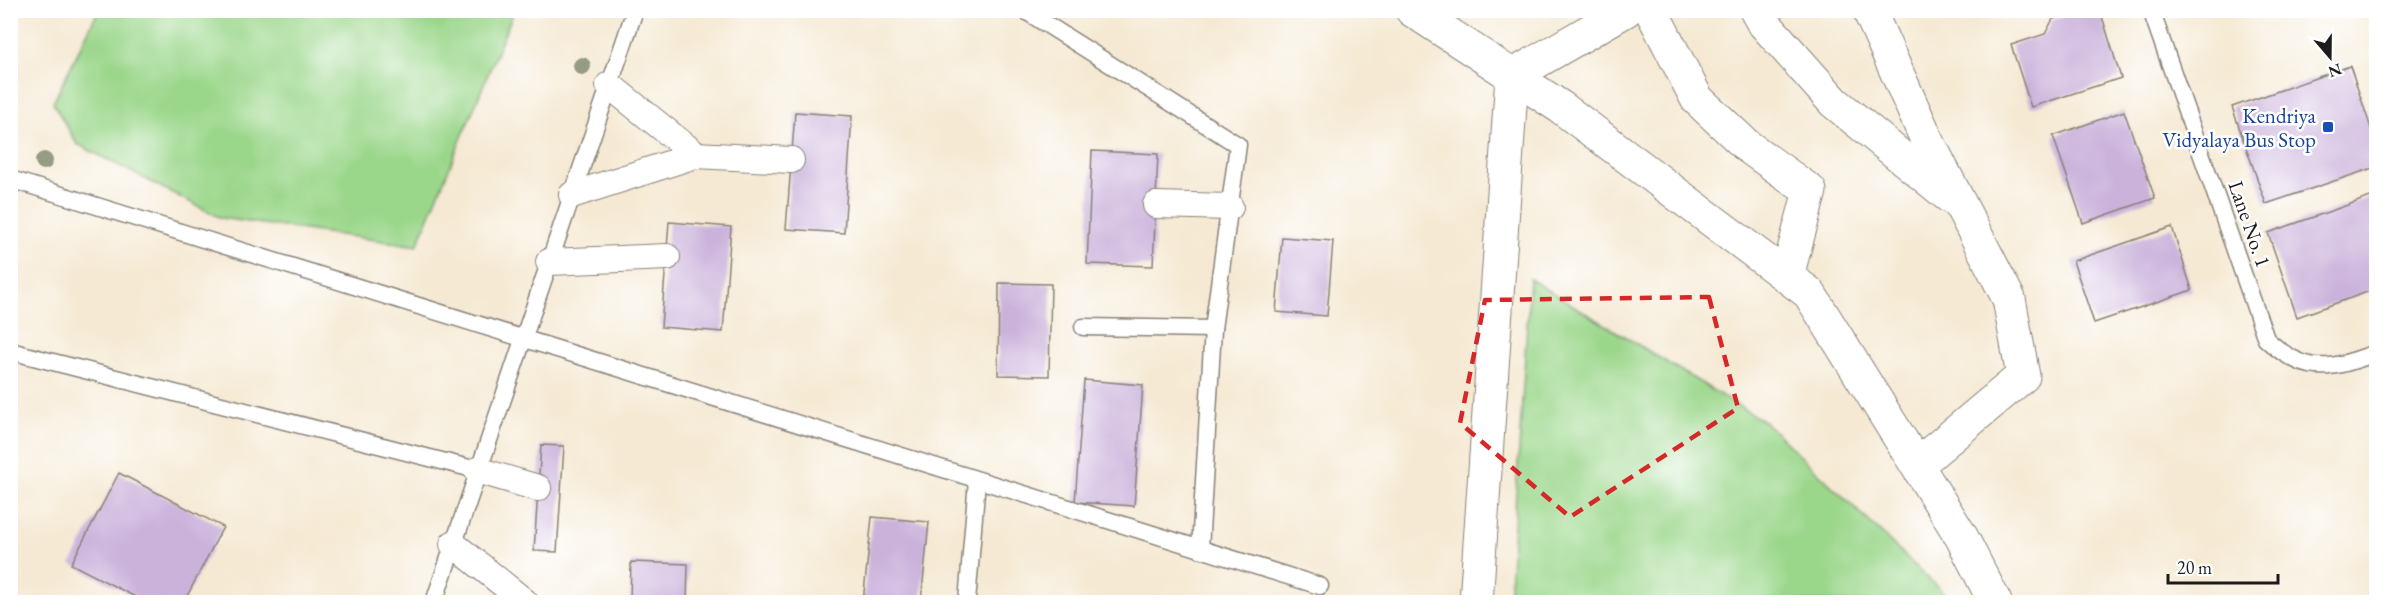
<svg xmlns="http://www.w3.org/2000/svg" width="2387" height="613" font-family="'EB Garamond',serif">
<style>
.green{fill:#9bd78b;stroke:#5c7a54;stroke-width:1.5}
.building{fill:#cbb2db}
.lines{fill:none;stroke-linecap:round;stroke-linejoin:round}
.service-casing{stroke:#888278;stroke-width:19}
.pedestrian-casing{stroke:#888278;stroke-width:28}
.minor-casing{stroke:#888278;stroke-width:35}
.service{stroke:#fff;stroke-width:16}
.pedestrian{stroke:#fff;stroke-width:26}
.minor{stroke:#fff;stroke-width:33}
.tree{fill:#969c84}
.marked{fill:none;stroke:#d62828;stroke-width:4.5;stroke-dasharray:12 8;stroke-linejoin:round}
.transit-dot{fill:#1a4fb4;stroke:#fff;stroke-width:2}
.labels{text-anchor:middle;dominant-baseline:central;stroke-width:5;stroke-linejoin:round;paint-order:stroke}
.transit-label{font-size:21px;fill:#164399;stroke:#fff;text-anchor:end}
.street-label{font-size:21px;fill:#1c1c1c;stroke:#fff}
</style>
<rect width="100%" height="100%" fill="#fff"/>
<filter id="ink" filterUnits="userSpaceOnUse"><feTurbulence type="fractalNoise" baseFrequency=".0167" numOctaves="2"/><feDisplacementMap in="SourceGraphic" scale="12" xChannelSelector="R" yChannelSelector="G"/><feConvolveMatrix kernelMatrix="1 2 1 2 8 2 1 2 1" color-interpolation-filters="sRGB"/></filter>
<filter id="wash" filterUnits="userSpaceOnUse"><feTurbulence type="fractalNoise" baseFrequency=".008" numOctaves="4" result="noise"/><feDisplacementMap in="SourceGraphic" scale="24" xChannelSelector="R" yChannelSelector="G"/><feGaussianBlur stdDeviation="1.35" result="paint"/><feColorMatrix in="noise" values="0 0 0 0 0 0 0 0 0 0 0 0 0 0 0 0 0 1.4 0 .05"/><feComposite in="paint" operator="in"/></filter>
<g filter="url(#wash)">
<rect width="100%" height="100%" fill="#f5e9d3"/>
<g class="green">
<path d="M98,11V10L514,11L417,246L221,218L77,144L53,103Z"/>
<path d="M1530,279L1765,422L1953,602H1509Z"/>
</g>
<g id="blocks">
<g class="building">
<path d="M2078,10H2100L2121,78L2031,107L2011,45L2045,34L2053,19Z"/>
<path d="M2350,66L2376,143V167L2266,204L2232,107Z"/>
<path d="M2124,111L2155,198L2083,223L2053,136Z"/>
<path d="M795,112L852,116L844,233L786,229Z"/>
<path d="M1092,151L1158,154L1153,266L1087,264Z"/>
<path d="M2376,195V289L2297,317L2268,233Z"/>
<path d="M669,222L731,227L723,332L661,327Z"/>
<path d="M2172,227L2192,290L2094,323L2073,261Z"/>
<path d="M1282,237L1333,241L1327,316L1276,312Z"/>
<path d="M999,283L1051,284L1049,376L998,375Z"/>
<path d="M1084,380L1143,385L1134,506L1075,502Z"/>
<path d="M541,445L564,446L557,552L534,551Z"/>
<path d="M119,473L223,527L184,602H145L71,564Z"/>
<path d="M872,517L929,522L921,602H863Z"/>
<path d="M631,562L688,564L687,602H630Z"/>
</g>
</g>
</g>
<g filter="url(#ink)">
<use href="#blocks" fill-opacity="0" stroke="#888278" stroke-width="1.5"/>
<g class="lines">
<defs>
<g id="service">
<path d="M1024,10L1238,145L1213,329L1200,549"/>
<path d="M2151,10L2266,339C2306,376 2329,370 2376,353"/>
<path d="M10,179L1320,586"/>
<path d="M1083,327L1213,329"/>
<path d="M10,351L477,470"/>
<path d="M434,602L635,10"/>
<path d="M967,602L977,480"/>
</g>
<g id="pedestrian">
<path d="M609,85L696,155L791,160"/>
<path d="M572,195L696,155"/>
<path d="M1156,205L1230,207"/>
<path d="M549,262L667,257"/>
<path d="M477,470L538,488"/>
<path d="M453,544L525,602"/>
</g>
<g id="minor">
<path d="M1412,10L1562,108L1809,293L1961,536L1995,602"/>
<path d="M1651,10L1697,99L1747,146L1810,191L1787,276"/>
<path d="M1756,10L1762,21L1834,102L1950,197"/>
<path d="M1869,10L1927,140L2009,299L2023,376L1917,465"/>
<path d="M1476,602L1512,76L1626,10"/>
</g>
</defs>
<use href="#service" class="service-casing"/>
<use href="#pedestrian" class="pedestrian-casing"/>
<use href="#minor" class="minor-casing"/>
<use href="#service" class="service"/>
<use href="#pedestrian" class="pedestrian"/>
<use href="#minor" class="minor"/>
</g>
<g class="tree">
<circle cx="582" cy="66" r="9"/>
<circle cx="44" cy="161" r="9"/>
</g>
</g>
<path class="marked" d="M1709,297L1738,408L1570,517L1460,423L1485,300Z"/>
<rect class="transit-dot" x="2322" y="121" width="12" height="12" rx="3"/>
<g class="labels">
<g class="transit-label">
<text x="2316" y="115">Kendriya<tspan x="2316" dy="24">Vidyalaya Bus Stop</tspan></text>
</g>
<g class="street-label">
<text transform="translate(2250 224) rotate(71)">Lane No. 1</text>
</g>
</g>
<rect width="2387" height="613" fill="none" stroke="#fff" stroke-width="36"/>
<g transform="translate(2330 57) rotate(160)" stroke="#ffffff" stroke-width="4.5" paint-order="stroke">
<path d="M0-4.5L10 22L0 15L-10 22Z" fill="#1c1c1c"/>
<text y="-9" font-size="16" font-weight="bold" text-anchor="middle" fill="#1c1c1c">N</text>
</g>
<path d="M2168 574v9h110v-9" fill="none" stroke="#1c1c1c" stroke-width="3"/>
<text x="2177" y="574" font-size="18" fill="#1c1c1c" stroke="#ffffff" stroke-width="4.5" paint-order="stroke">20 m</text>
</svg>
